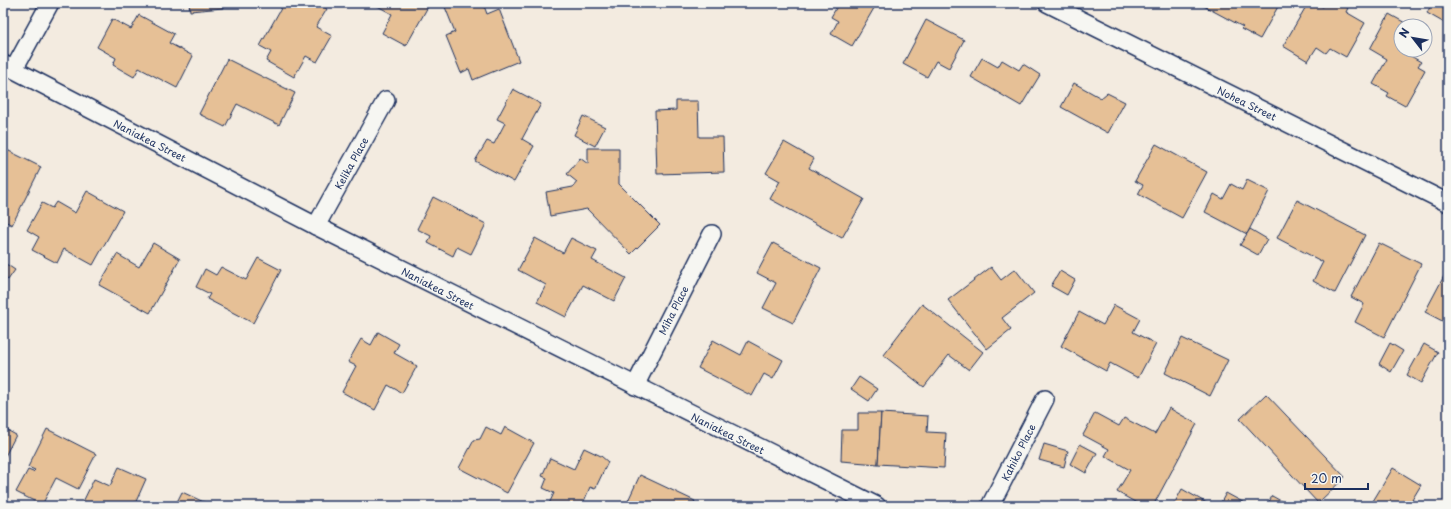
<svg xmlns="http://www.w3.org/2000/svg" width="1451" height="509" font-family="'Playpen Sans',sans-serif">
<style>
.building{fill:#e6c096;stroke:#1b2f5e}
.lines{fill:none;stroke-linecap:round;stroke-linejoin:round}
.minor-casing{stroke:#1b2f5e;stroke-width:20}
.minor{stroke:#f6f6f2;stroke-width:17}
.labels{text-anchor:middle;dominant-baseline:central;stroke-width:3;stroke-linejoin:round;paint-order:stroke}
.street-label{font-size:10px;fill:#1b2f5e;stroke:#f6f6f2}
</style>
<rect width="100%" height="100%" fill="#f3ebe0"/>
<filter id="ink" filterUnits="userSpaceOnUse"><feTurbulence type="fractalNoise" baseFrequency=".025" numOctaves="2"/><feDisplacementMap in="SourceGraphic" scale="8" xChannelSelector="R" yChannelSelector="G"/><feConvolveMatrix kernelMatrix="1 2 1 2 8 2 1 2 1" color-interpolation-filters="sRGB"/></filter>
<g filter="url(#ink)">
<g class="building">
<path d="M189,3H222L223,8L190,11Z"/>
<path d="M284,3H317L327,9L316,27L332,36L317,62L306,56L294,77L266,61L271,52L260,46Z"/>
<path d="M372,3H430L406,46L382,33L392,14Z"/>
<path d="M456,3H483L487,14L499,9L519,61L473,80L469,69L461,73L446,36L455,32L445,7Z"/>
<path d="M602,3H616L613,9Z"/>
<path d="M839,3H877L852,46L831,34L838,21L831,17Z"/>
<path d="M1203,3H1280L1260,39L1241,29L1243,27L1202,5Z"/>
<path d="M1308,3H1315L1323,7L1325,3H1339L1348,8L1346,12L1365,23L1346,57L1330,48L1326,53L1317,47L1308,61L1283,46Z"/>
<path d="M1432,3H1448V25L1427,13Z"/>
<path d="M1389,14L1409,25L1401,26V50H1412L1409,55L1421,62L1418,66L1425,70L1405,106L1387,96L1389,93L1373,84L1387,59L1370,49Z"/>
<path d="M139,15L174,34L169,43L193,56L177,88L139,68L134,77L113,65L116,58L97,47L112,19L131,29Z"/>
<path d="M926,20L964,40L949,68L936,61L927,77L903,64Z"/>
<path d="M982,58L998,67L1002,60L1019,70L1023,64L1040,75L1021,106L971,77Z"/>
<path d="M227,59L295,93L279,125L237,104L225,127L199,114Z"/>
<path d="M1074,83L1101,98L1107,93L1125,102L1108,133L1061,107Z"/>
<path d="M513,89L541,104L522,139L534,146L514,182L475,161L487,141L494,144L505,123L497,119Z"/>
<path d="M676,101H698L699,137H723L724,172L657,174L655,111L676,110Z"/>
<path d="M583,116L605,127L595,146L574,135Z"/>
<path d="M784,142L814,159L809,168L864,199L842,238L770,199L780,181L766,173Z"/>
<path d="M1156,144L1207,172L1182,218L1138,194L1143,185L1135,181Z"/>
<path d="M3,148L41,167L12,225L3,220Z"/>
<path d="M588,148H619V184L660,225L631,254L587,209L550,216L546,192L573,187L577,182L567,174L580,158L588,164Z"/>
<path d="M1247,180L1269,191L1247,234L1205,212L1214,194L1223,199L1231,184L1242,190Z"/>
<path d="M87,191L123,211L93,265L64,249L57,263L32,250L39,237L27,230L42,203L52,208L56,202L75,213Z"/>
<path d="M433,197L486,224L471,254L457,247L453,256L428,243L431,236L417,229Z"/>
<path d="M1297,200L1365,235L1335,293L1313,281L1323,262L1277,238Z"/>
<path d="M1250,229L1267,239L1258,255L1240,245Z"/>
<path d="M535,238L563,253L571,238L597,251L592,260L626,278L614,301L583,285L566,317L537,302L546,285L518,270Z"/>
<path d="M153,243L180,259L150,313L99,285L117,254L139,267Z"/>
<path d="M773,243L821,268L793,323L763,308L776,283L757,273Z"/>
<path d="M1379,243L1421,264L1384,337L1355,322L1364,304L1351,297Z"/>
<path d="M258,258L281,270L253,323L207,299L210,294L196,287L205,269L216,275L221,267L246,280Z"/>
<path d="M3,262L15,270L8,280L3,276Z"/>
<path d="M991,267L1001,280L1015,269L1034,293L1002,318L1011,330L987,349L948,300Z"/>
<path d="M1060,271L1075,280L1067,295L1051,286Z"/>
<path d="M1444,276L1448,279V324L1425,312Z"/>
<path d="M922,304L983,352L969,370L949,355L924,387L883,355Z"/>
<path d="M1114,305L1140,319L1133,332L1156,344L1138,378L1110,363L1106,371L1061,346L1079,312L1103,325Z"/>
<path d="M378,332L399,344L394,353L417,366L402,393L388,385L375,410L342,392L356,366L348,362L361,339L371,345Z"/>
<path d="M1182,338L1228,360L1210,396L1165,373Z"/>
<path d="M713,340L741,355L748,341L783,360L773,379L764,374L752,396L698,368Z"/>
<path d="M1390,343L1403,351L1391,372L1379,364Z"/>
<path d="M1424,344L1438,352L1421,383L1407,375Z"/>
<path d="M859,377L877,389L869,401L851,389Z"/>
<path d="M1266,394L1345,477L1318,503L1240,419Z"/>
<path d="M1169,408L1197,424L1153,506H1142L1117,492L1130,470L1105,456L1109,449L1083,435L1095,413L1119,426L1124,418L1155,434Z"/>
<path d="M858,413H881L878,464L841,461L842,430H858Z"/>
<path d="M881,413L928,416L927,432L946,433L944,468L878,464Z"/>
<path d="M486,427L501,435L505,427L534,443L507,493L459,468L474,440L480,439Z"/>
<path d="M3,428L16,435L3,460Z"/>
<path d="M47,429L96,454L78,489L56,478L42,505L16,492L28,470L33,472L35,470L28,467Z"/>
<path d="M1044,444L1068,451L1064,467L1039,460Z"/>
<path d="M1080,444L1097,453L1086,473L1070,464Z"/>
<path d="M584,448L601,456L608,462L595,489L590,487L582,506H548L554,493L543,488L547,478L542,476L550,458L574,469Z"/>
<path d="M119,467L146,479L134,506H81L94,479L110,486Z"/>
<path d="M1393,468L1421,485L1412,500L1423,506H1370Z"/>
<path d="M640,475L695,501L692,506L626,505Z"/>
<path d="M1182,489L1212,506H1173Z"/>
<path d="M182,492L206,503L205,506H175Z"/>
<path d="M1226,493L1250,506H1219Z"/>
<path d="M1272,496L1290,506H1267Z"/>
</g>
<g class="lines">
<defs>
<g id="minor">
<path d="M1047,3L1448,203"/>
<path d="M3,64L316,226L877,506"/>
<path d="M14,69L50,3"/>
<path d="M316,226L386,100"/>
<path d="M635,386L712,234"/>
<path d="M990,506L1045,399"/>
</g>
</defs>
<use href="#minor" class="minor-casing"/>
<use href="#minor" class="minor"/>
</g>
</g>
<g class="labels">
<g class="street-label">
<text transform="translate(1247 103) rotate(26)">Nohea Street</text>
<text transform="translate(150 140) rotate(27)">Naniakea Street</text>
<text transform="translate(351 163) rotate(-61)">Kelika Place</text>
<text transform="translate(438 288) rotate(27)">Naniakea Street</text>
<text transform="translate(673 310) rotate(-63)">Miha Place</text>
<text transform="translate(728 433) rotate(26)">Naniakea Street</text>
<text transform="translate(1018 452) rotate(-63)">Kahiko Place</text>
</g>
</g>
<rect width="1451" height="509" fill="none" stroke="#f6f6f2" stroke-width="16"/>
<rect x="8" y="8" width="1435" height="493" fill="none" stroke="#1b2f5e" stroke-width="1.5" filter="url(#ink)"/>
<g transform="translate(1413 38) rotate(301)"><circle r="19" fill="#f6f6f2" stroke="#9ea6b7"/>
<path d="M0-3L7 15L0 10L-7 15Z" fill="#1b2f5e"/>
<text y="-6" font-size="11" font-weight="bold" text-anchor="middle" fill="#1b2f5e">N</text>
</g>
<path d="M1305 483v6h63v-6" fill="none" stroke="#1b2f5e" stroke-width="2"/>
<text x="1311" y="483" font-size="12" fill="#1b2f5e" stroke="#f6f6f2" stroke-width="3" paint-order="stroke">20 m</text>
</svg>
